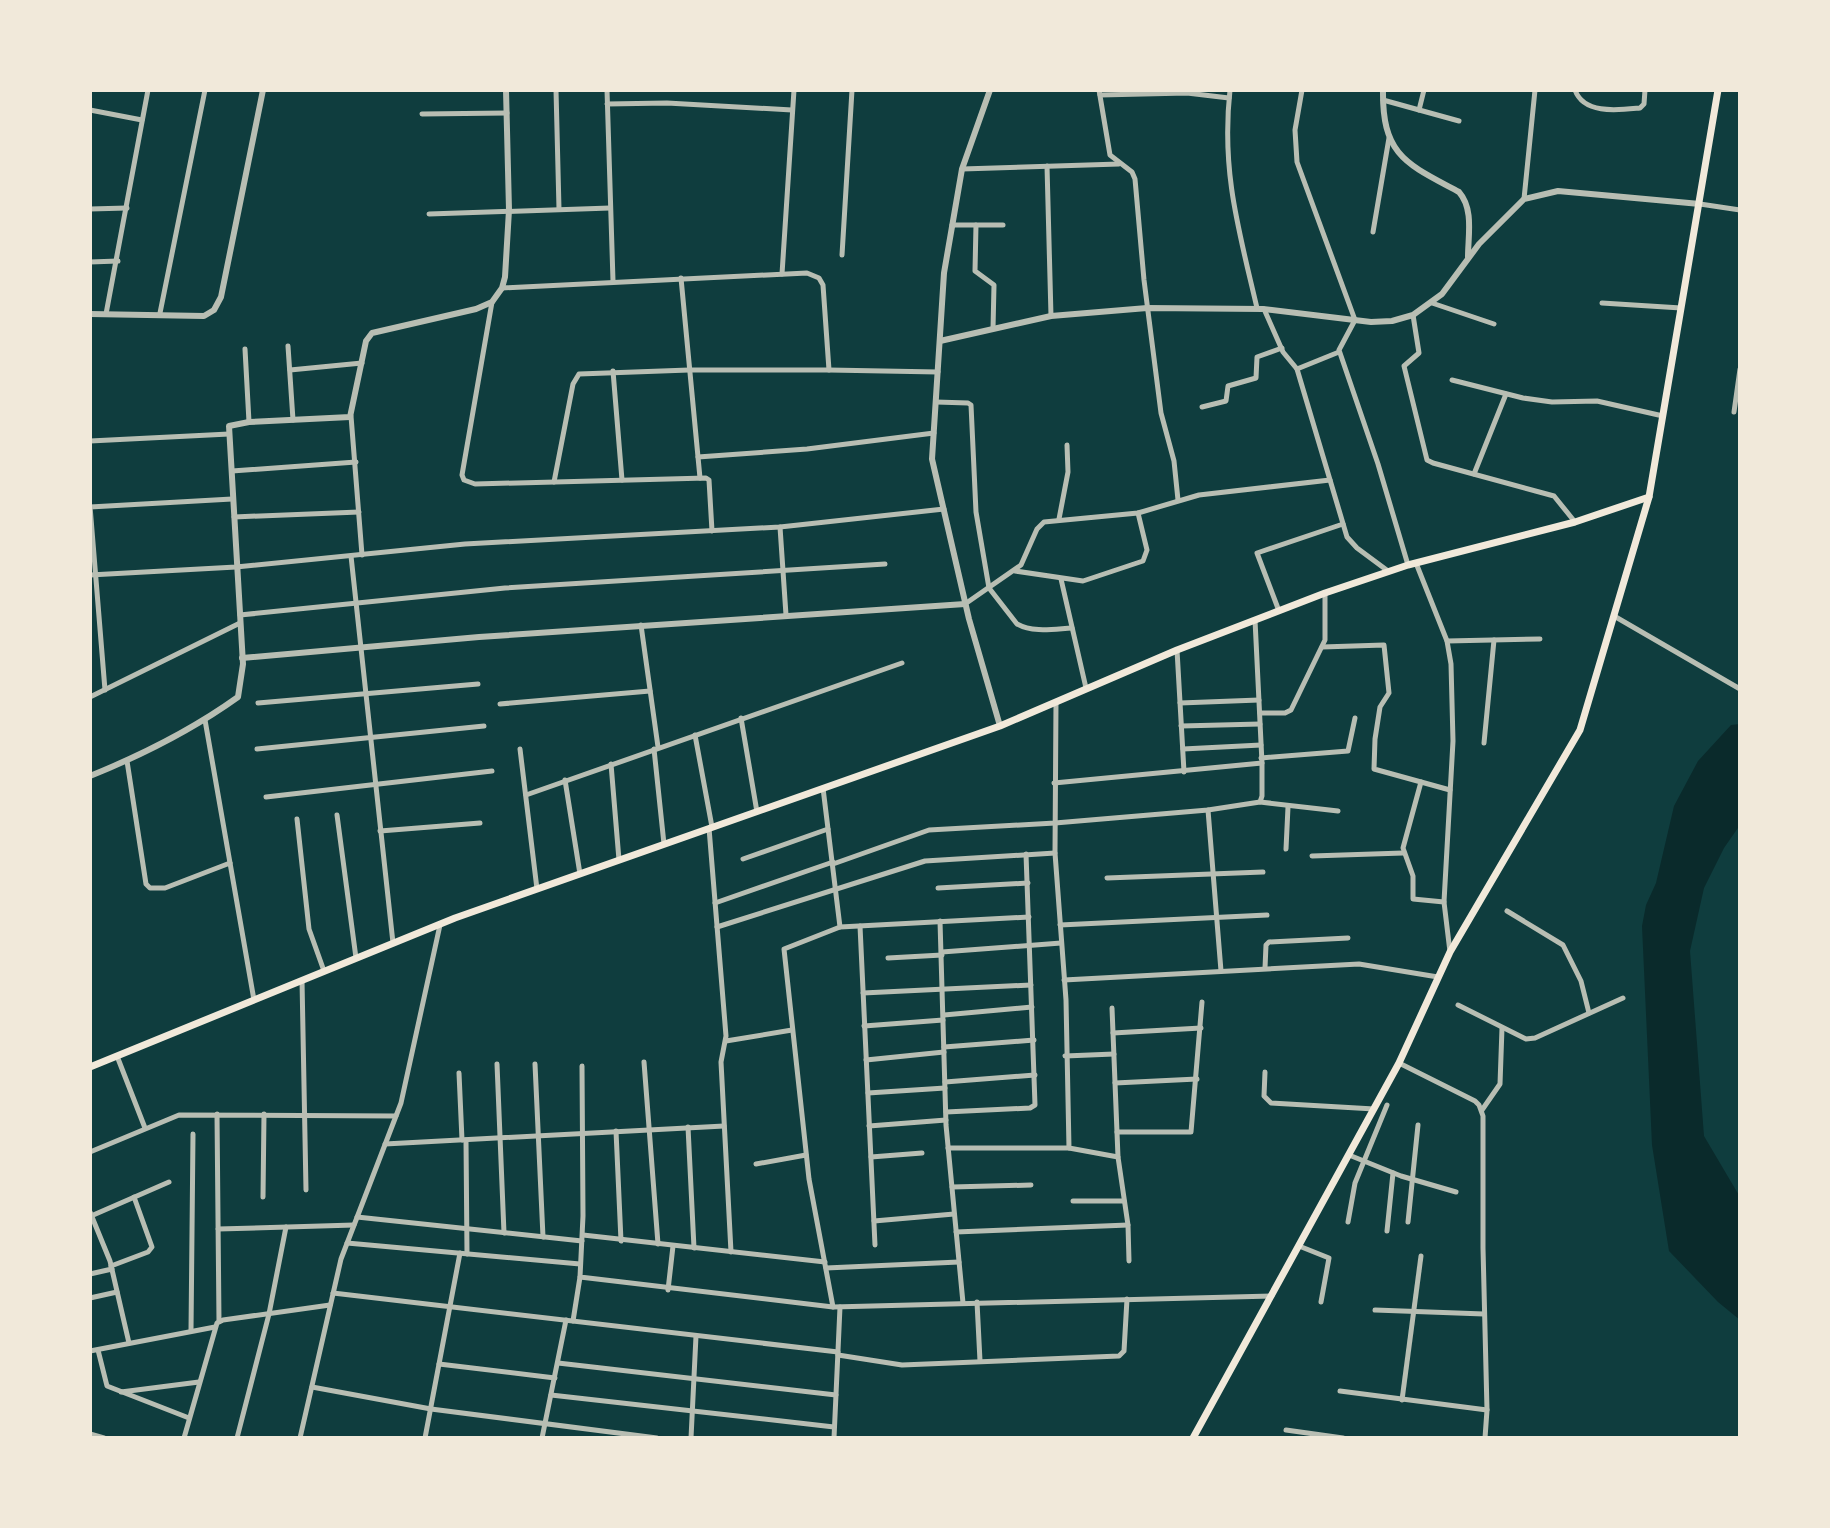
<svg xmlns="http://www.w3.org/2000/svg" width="1830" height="1528" font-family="Quicksand,sans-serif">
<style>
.water{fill:#0a2a2b}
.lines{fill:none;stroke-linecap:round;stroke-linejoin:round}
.minor{stroke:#b8beb3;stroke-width:5}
.tertiary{stroke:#b8beb3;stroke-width:6}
.secondary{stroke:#f1e9da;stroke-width:7}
</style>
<rect width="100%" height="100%" fill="#0f3d3e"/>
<path class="water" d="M1740,724V825L1724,848L1704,888L1690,951L1704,1136L1740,1197V1320L1718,1302L1669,1251L1652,1145L1642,926L1646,905L1656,883L1674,806L1698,761L1731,725Z"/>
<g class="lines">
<g class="minor">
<path d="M556,90L559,209"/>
<path d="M607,90L613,281"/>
<path d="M1099,90L1110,155L1132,172L1135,179L1144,280L1161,413L1174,461L1178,500"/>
<path d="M1230,90C1221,171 1239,231 1257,308"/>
<path d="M1302,90L1295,130L1297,162L1355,320L1339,350L1378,464L1408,565"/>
<path d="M1575,90C1584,115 1619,110 1640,108L1644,104L1645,90"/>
<path d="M1100,95L1187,93L1229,98"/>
<path d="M1383,100L1459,121"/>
<path d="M607,104L667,103L792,110"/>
<path d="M90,110L142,120"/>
<path d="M1419,110L1424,90"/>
<path d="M422,114L507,113"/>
<path d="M1047,166L1051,316"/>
<path d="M962,169L1119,164"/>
<path d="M1524,199L1535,90"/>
<path d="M1700,204L1740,210"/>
<path d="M90,209L127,208"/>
<path d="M429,214L610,208"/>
<path d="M952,225H1003"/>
<path d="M976,225L975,271L994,285L993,329"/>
<path d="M1373,232L1389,138"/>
<path d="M842,255L852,90"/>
<path d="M90,262L118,261"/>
<path d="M782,274L794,90"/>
<path d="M681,278L700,478"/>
<path d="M502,288L807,273L819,278L823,285L829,370H689L579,374L573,384L554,482"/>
<path d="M492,302L462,475L464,480L475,484L706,478L709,480L712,531"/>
<path d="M1432,303L1494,324"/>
<path d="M1602,303L1681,308"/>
<path d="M1264,309L1283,352L1297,369L1347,537L1357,548L1388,571"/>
<path d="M160,313L205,90"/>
<path d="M106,314L148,90"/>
<path d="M1413,315L1419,353L1404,366L1427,460L1433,463L1554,496L1575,522"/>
<path d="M288,346L293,420"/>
<path d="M245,349L249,422"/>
<path d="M1297,369L1339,352"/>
<path d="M290,370L362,363"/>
<path d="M829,370L938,372"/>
<path d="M613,371L622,480"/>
<path d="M1452,380L1523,398L1552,402L1597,401L1663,416"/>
<path d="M936,402L968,403L971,405L976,512L989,588L1017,624C1033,633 1054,629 1072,628"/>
<path d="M1202,407L1226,401L1228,386L1256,378L1257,357L1282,348"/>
<path d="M1734,412L1740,369"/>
<path d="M351,416L362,555"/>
<path d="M90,441L229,434"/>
<path d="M698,457L807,449L934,433"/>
<path d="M232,471L356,462"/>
<path d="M1474,474L1506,394"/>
<path d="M90,506L105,690"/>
<path d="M90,507L232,499"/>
<path d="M234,517L359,512"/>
<path d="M1059,519L1068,472L1067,445"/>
<path d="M780,527L786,615"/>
<path d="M351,556L393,943"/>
<path d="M1416,563L1447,641L1451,664L1453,741L1444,902L1450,952"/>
<path d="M1015,571L1083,581L1143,561L1147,550L1138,513"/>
<path d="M90,575L236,567L465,544L780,527L944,509"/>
<path d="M1061,579L1086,688"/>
<path d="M965,604L1021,565L1037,529L1044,522L1138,513L1199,495L1330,480"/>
<path d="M1279,611L1257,553L1343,524"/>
<path d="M240,615L505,588L885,564"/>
<path d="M1614,616L1740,689"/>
<path d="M641,625L658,747"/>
<path d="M1447,641L1540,639"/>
<path d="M1322,647L1384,645L1389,693L1380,707L1375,739L1374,769L1450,790"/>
<path d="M1177,650L1184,772"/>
<path d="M90,697L240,623"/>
<path d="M1056,702L1055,853L1066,1000L1069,1148L1118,1157L1128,1225L1129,1261"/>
<path d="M258,703L478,684"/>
<path d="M1180,703L1259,700"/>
<path d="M500,704L650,691"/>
<path d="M1260,713H1285L1291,710L1325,640V593"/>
<path d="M741,718L757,812"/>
<path d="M205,720L254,1000"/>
<path d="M1181,726L1260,724"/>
<path d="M695,735L712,827"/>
<path d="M1484,743L1494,640"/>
<path d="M257,749L484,726"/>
<path d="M520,749L537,889"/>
<path d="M654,749L664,844"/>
<path d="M1183,749L1261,745"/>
<path d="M1261,758L1348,751L1355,718"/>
<path d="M127,761L146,884L150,888H165L230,863"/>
<path d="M611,764L619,860"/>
<path d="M565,780L580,874"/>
<path d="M1421,782L1403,848L1413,876V899L1444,902"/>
<path d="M1054,783L1262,763"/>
<path d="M823,788L840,927L784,949L809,1179L833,1307L1272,1296"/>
<path d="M526,795L902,663"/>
<path d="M266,797L492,771"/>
<path d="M1260,802L1338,811"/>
<path d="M1208,810L1221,971"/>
<path d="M337,815L356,958"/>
<path d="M297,819L309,929L324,971"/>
<path d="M709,828L726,1036L721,1062L731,1252"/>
<path d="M380,831L480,823"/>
<path d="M1286,849L1288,807"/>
<path d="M1312,856L1403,853"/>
<path d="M743,859L828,829"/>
<path d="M833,864L929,830L1055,823L1208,810L1260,802L1262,796V763L1255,620"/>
<path d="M1107,878L1263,872"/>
<path d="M938,888L1028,883"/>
<path d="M715,903L833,862"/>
<path d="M1507,911L1563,945L1581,981L1589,1013"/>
<path d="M940,921L946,1125L963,1303"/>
<path d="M1060,925L1267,915"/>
<path d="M860,926L875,1245"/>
<path d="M717,927L925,861L1055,853"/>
<path d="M840,927L1029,917"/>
<path d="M942,952L1061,943"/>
<path d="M888,958L942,955"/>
<path d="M1265,968L1266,945L1269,942L1348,938"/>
<path d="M302,980L306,1190"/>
<path d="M1064,980L1359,964L1438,977"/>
<path d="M863,993L1031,985"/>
<path d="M1458,1005L1526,1039L1535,1038L1623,998"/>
<path d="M1112,1008L1118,1157"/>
<path d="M944,1015L1032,1007"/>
<path d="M864,1026L943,1020"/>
<path d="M1113,1033L1201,1028"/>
<path d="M726,1041L792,1030"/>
<path d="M944,1047L1034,1040"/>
<path d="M117,1056L145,1128"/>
<path d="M1065,1056L1114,1054"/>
<path d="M866,1060L944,1052"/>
<path d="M644,1062L658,1244"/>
<path d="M1399,1063L1475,1101L1479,1105L1483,1116V1248L1487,1410L1485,1438"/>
<path d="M497,1064L504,1233"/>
<path d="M535,1064L543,1237"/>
<path d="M582,1066L583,1216L580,1277L833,1307"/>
<path d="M1265,1072L1264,1096L1271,1103L1374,1109"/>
<path d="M459,1073L462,1140"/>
<path d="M945,1082L1035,1075"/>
<path d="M1115,1083L1197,1079"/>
<path d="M868,1093L945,1088"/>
<path d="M1482,1110L1500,1084L1502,1028"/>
<path d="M946,1112L1030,1108L1035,1105L1026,854"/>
<path d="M217,1114L219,1321"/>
<path d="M869,1126L946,1120"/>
<path d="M688,1127L694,1248"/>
<path d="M616,1131L621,1241"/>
<path d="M1117,1132H1191L1202,1002"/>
<path d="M466,1140L467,1254"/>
<path d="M385,1144L724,1126"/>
<path d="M948,1148H1069"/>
<path d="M90,1152L179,1115L396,1116"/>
<path d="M1349,1155L1401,1176L1456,1192"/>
<path d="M871,1157L922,1153"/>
<path d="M756,1164L806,1155"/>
<path d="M952,1187L1031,1185"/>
<path d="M263,1197L264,1114"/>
<path d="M1073,1201H1124"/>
<path d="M90,1212L110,1261L129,1343"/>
<path d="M91,1216L169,1182"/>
<path d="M357,1217L582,1241"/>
<path d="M874,1221L954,1214"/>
<path d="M1348,1222L1355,1183L1387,1105"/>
<path d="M1408,1222L1418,1125"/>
<path d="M218,1229L354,1225"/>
<path d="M1387,1231L1393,1173"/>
<path d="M956,1232L1128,1225"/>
<path d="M583,1235L825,1262"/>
<path d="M347,1243L580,1264"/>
<path d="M1299,1246L1329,1258L1321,1302"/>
<path d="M111,1266L148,1252L152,1247L134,1197"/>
<path d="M826,1268L959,1262"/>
<path d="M90,1274L112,1269"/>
<path d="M668,1290L673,1246"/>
<path d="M333,1293L838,1352"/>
<path d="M90,1298L117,1292"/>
<path d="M977,1302L980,1361"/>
<path d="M1375,1310L1484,1314"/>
<path d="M573,1321L580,1277"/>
<path d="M191,1331L193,1134"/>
<path d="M98,1350L107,1386L189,1418"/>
<path d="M90,1351L215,1327"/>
<path d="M838,1355L902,1365L1119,1356L1124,1351L1127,1299"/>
<path d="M558,1363L836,1395"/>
<path d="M439,1364L555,1378"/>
<path d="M312,1387L431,1409L657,1438"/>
<path d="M1340,1391L1487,1410"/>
<path d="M121,1392L199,1382"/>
<path d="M551,1395L834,1427"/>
<path d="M1402,1400L1421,1256"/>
<path d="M1286,1430L1343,1438"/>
<path d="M90,1434L104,1438"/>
<path d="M184,1438L217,1323L223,1320L330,1305"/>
<path d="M237,1438L269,1314L286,1227"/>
<path d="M300,1438L341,1259L401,1103L440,925"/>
<path d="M425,1438L460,1253"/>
<path d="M542,1438L566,1320"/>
<path d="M691,1438L696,1336"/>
<path d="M834,1438L840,1307"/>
</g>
<g class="tertiary">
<path d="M990,90L962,169L944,273L932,459L969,619L1000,726"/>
<path d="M1383,90C1382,156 1407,164 1459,192C1474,209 1468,236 1468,257"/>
<path d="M90,314L204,316L214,310L221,297L263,90"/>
<path d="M940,341L1051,316L1147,308L1263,309L1371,322L1392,321L1413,315L1442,294L1479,244L1524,199L1558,191L1700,204"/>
<path d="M242,658L479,637L965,604"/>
<path d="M90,776C142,755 192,730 238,697L243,664L229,426L249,422L350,417L366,341L372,333L476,309L492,302L502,288L505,277L509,210L506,90"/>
</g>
<g class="secondary">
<path d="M90,1067L455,918L1000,726L1177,650L1325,593L1408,565L1575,522L1649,497L1718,90"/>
<path d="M1193,1438L1399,1063L1450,952L1580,730L1649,497"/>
</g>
</g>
<rect width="1830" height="1528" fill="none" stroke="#f1e9da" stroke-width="184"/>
</svg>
